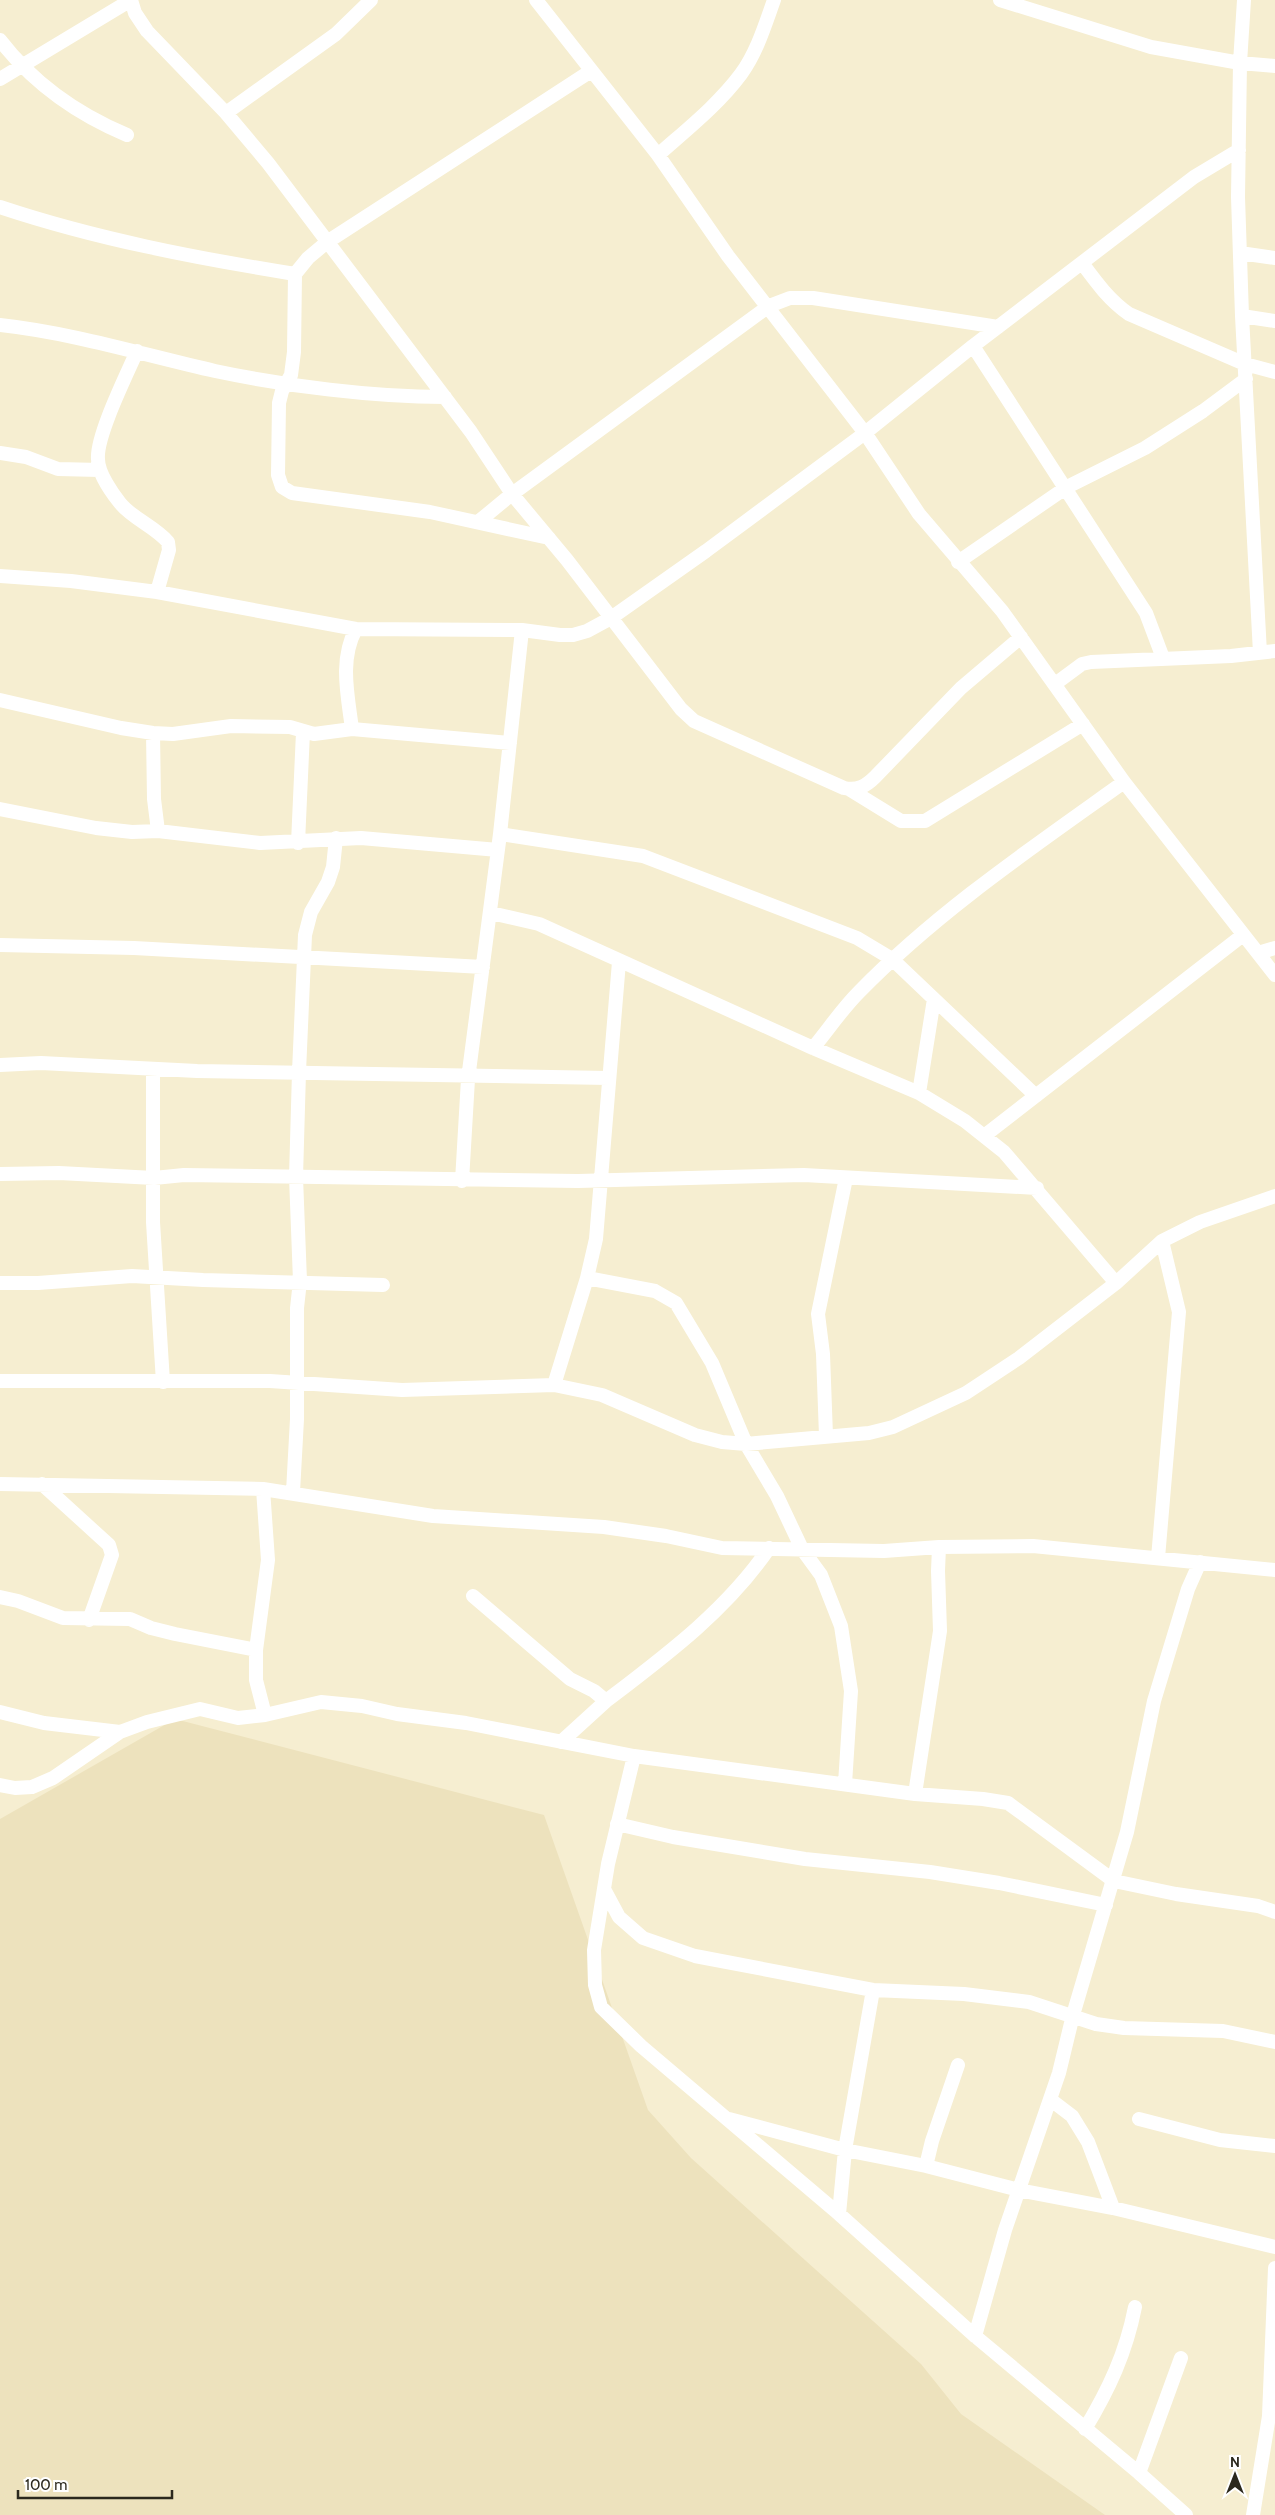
<svg xmlns="http://www.w3.org/2000/svg" width="1275" height="2515" font-family="Cabin,sans-serif">
<rect width="100%" height="100%" fill="#f6eed1"/>
<path fill="#ede2bd" d="M175,1719L544,1815L648,2110L691,2158L921,2364L961,2414L1105,2515H0V1819Z"/>
<g fill="none" stroke-linecap="round" stroke-linejoin="round">
<path stroke="#fff" stroke-width="14" d="M131,0L135,13L147,31L226,113L268,163L471,432L512,494L567,560L681,709L694,721L844,788C857,791 866,786 875,777L961,688L1021,637
M536,0L658,155L728,256L865,433L919,514L1002,611L1124,782L1275,975
M1000,0L1151,47L1240,63L1275,66
M1244,0L1240,63L1238,197L1242,316L1260,653
M0,40C33,83 77,114 127,135
M0,79L131,0
M226,113L336,34L371,0
M658,155C686,130 718,105 741,74C757,52 765,25 774,0
M0,207C96,239 196,258 295,274
M1240,253L1275,258
M1082,263C1096,282 1109,300 1129,314L1245,364L1275,372
M1242,316L1275,321
M0,325C73,333 144,355 215,371C286,386 373,397 445,397
M973,346L1146,613L1163,658
M137,351C127,374 96,436 98,459C98,473 112,493 120,503C133,519 154,526 168,542L169,550L157,592
M0,453L26,457L58,469L100,470
M478,522L512,494L769,306L790,298H813L998,327
M549,538L430,512L292,493L282,487L278,475L279,403L282,391L291,375L294,352L295,274L308,258L327,242L591,71
M958,562L1067,487L1145,448L1203,411L1246,379
M0,576L71,581L157,592L356,629L522,630L560,635H573L587,631L611,618L706,551L865,433L973,346L1194,177L1239,150
M1055,684L1082,664L1091,662L1231,656L1275,651
M0,700L121,728L153,733L173,734L231,726L290,727L314,734L352,729L510,743
M352,729C348,696 339,660 356,629
M153,733L154,799L158,831
M849,789L901,821H925L1083,724
M0,809L96,828L132,832L158,831L260,843L361,838L498,850
M500,834L643,856L857,938L892,959L1036,1096
M298,843L303,732
M491,913L539,924L813,1048L919,1093L965,1121L1004,1152L1116,1283
M0,945L134,948L483,967
M1258,953L1275,948
M813,1048C828,1030 842,1009 859,992C937,912 1033,847 1124,782
M0,1065L41,1063L197,1071L609,1078
M153,1069V1222L163,1382
M919,1093L934,999
M984,1136L1243,935
M0,1174L59,1173L154,1178L184,1175L578,1181L804,1175L1037,1188
M462,1181L468,1079L500,834L522,630
M587,1278L655,1291L676,1303L712,1363L746,1444L777,1496L802,1549L821,1575L841,1626L851,1691L845,1784
M0,1283H38L132,1276L203,1280L383,1285
M0,1381H270L402,1390L554,1385L602,1395L695,1435L722,1442L746,1444L869,1433L893,1427L966,1393L1019,1358L1116,1283L1162,1241L1200,1222L1275,1196
M554,1385L587,1278L596,1239L619,962
M826,1436L823,1354L818,1314L846,1178
M0,1484L263,1489L433,1516L604,1527L666,1536L722,1548L884,1551L939,1547L1033,1546L1275,1570
M42,1484L109,1545L112,1555L89,1620
M263,1489L268,1560L256,1650V1680L265,1715
M293,1492L297,1419V1308L300,1281L296,1177L299,1072L305,935L311,912L328,882L333,867L336,838
M1158,1558L1179,1312L1162,1241
M473,1596L570,1679L594,1691L606,1701L561,1742
M0,1597L18,1601L63,1618L130,1619L151,1628L175,1634L256,1650
M606,1701C665,1656 727,1610 769,1548
M0,1712L44,1723L120,1732
M634,1756L608,1864L594,1950L595,1985L601,2007L641,2046L839,2214L975,2336L1139,2473L1186,2515
M0,1785L15,1788L32,1787L53,1778L120,1732L147,1722L200,1709L238,1718L265,1715L321,1702L362,1706L397,1714L466,1723L634,1756L915,1794L983,1799L1008,1803L1114,1881L1176,1894L1258,1906L1275,1912
M915,1794L940,1631L938,1571L939,1547
M617,1824L673,1837L805,1859L930,1872L999,1883L1106,1905
M604,1889L619,1917L643,1938L695,1956L873,1990L964,1994L1029,2002L1096,2024L1124,2028L1223,2031L1275,2042
M1051,2100L1072,2116L1088,2142L1113,2208
M729,2119L845,2150L926,2166L1019,2190L1113,2208L1275,2247
M1139,2119L1220,2140L1275,2146
M926,2166L932,2141L958,2065
M839,2214L845,2150L873,1990
M975,2336L1005,2230L1059,2073L1073,2015L1127,1832L1154,1701L1188,1589L1200,1562
M1085,2429C1109,2389 1126,2353 1135,2307
M1139,2473L1181,2358
M1253,2515L1269,2416L1275,2268"/>
</g>
<g transform="translate(1235 2475)" stroke="#ffffff" stroke-width="4" paint-order="stroke">
<path d="M0-4L9 19L0 12L-9 19Z" fill="#2b281d"/>
<text y="-8" font-size="14" font-weight="bold" text-anchor="middle" fill="#2b281d">N</text>
</g>
<path d="M18 2490v8h154v-8" fill="none" stroke="#2b281d" stroke-width="2.5"/>
<text x="25" y="2490" font-size="15" fill="#2b281d" stroke="#ffffff" stroke-width="4" paint-order="stroke">100 m</text>
</svg>
